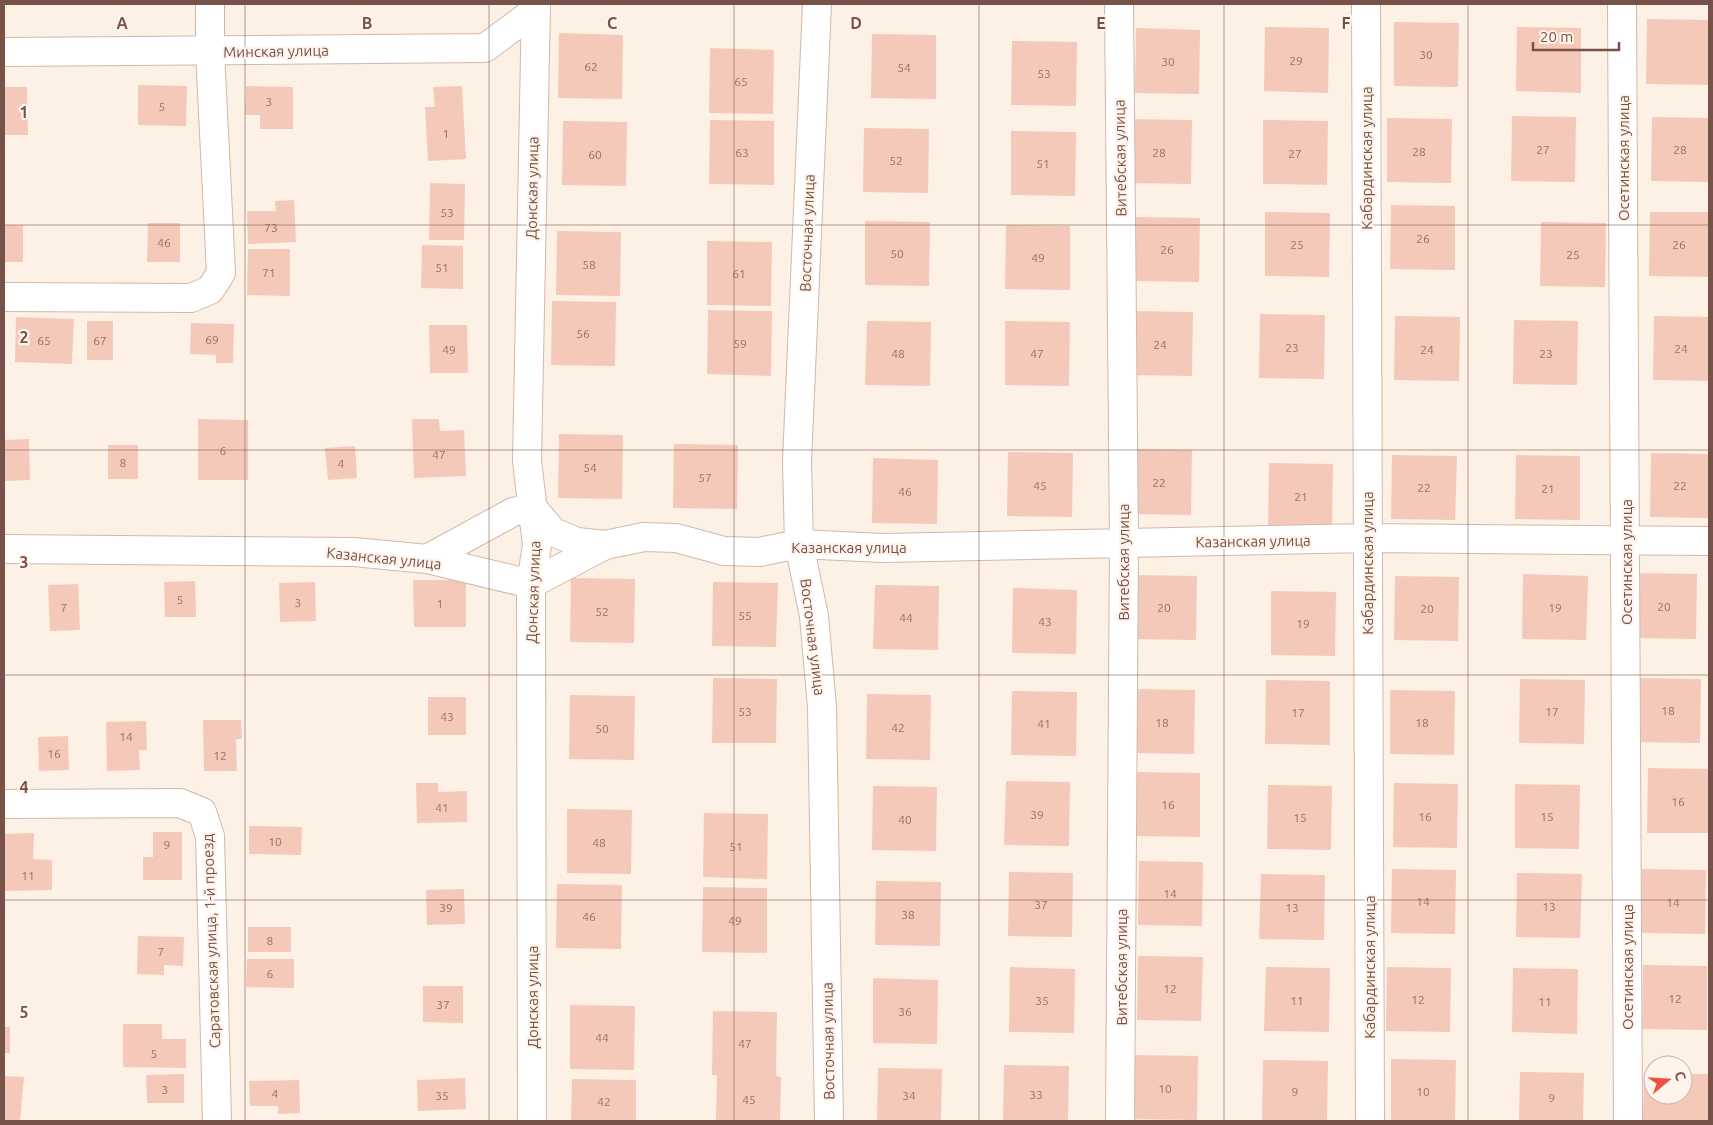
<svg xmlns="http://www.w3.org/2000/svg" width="1713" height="1125" font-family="Ubuntu,sans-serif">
<rect width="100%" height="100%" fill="#fdf0e4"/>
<path fill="#f4c9ba" d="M1647,19L1709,20V85L1646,84Z
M1394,22L1459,23L1458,87L1394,86Z
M1265,27L1329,28L1328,93L1264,91Z
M1517,27L1581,28V93L1516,91Z
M1136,28L1200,30L1199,94L1135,93Z
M559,33L623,35L622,99L558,98Z
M872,34L936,35V99L871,98Z
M1012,41L1077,42L1076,106L1011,105Z
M710,48L774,50L773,114L709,113Z
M138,85L187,86L186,126L138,125Z
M246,86L293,87V129H260V115H245Z
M462,86L466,159L428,161L425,107H435L433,87Z
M4,87H27L28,135H4Z
M1512,116L1576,117L1575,182L1511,181Z
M1652,117L1709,118V182L1651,181Z
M1387,118L1452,119L1451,183L1387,182Z
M1127,119L1192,120L1191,184L1126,183Z
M710,120L774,121V185L709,184Z
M1263,120L1328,121L1327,185L1263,184Z
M563,121L627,122L626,186L562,185Z
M864,128L929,129L928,193L863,192Z
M1011,131L1076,132L1075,196L1011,195Z
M430,183L465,184L464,240H429Z
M294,200L296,242L248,244L247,211H276L275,201Z
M1391,205L1455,206V270L1390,269Z
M1265,212L1330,213L1329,277L1265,276Z
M1650,212H1709V277L1649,276Z
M1135,217L1200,218L1199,282L1134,281Z
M865,221L930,222L929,286L865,285Z
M1541,222L1606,223L1605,287L1540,286Z
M148,223H180V262H147Z
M4,225H23V262H4Z
M1006,225L1070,226V290L1005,289Z
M557,231L621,232L620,296L556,295Z
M707,241L772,242L771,306L707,305Z
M422,245L463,246V289L421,288Z
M248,249H290V296L247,295Z
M552,301L616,302L615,366L551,365Z
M708,310L772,311L771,376L707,374Z
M1128,311L1193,312L1192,376L1127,375Z
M1260,314L1325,315L1324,379L1259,378Z
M1395,316L1460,317L1459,381L1394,380Z
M1654,316L1709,317V381L1653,380Z
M16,317L74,319L72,364L15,362Z
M1514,320L1578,321L1577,385L1513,384Z
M87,321H113V360H87Z
M867,321L931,322L930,386L865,385Z
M1005,321L1070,322L1069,386L1005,385Z
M191,323L234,324L233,363H216V355L190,354Z
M429,325H467L468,373H430Z
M198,419L248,420V480H198Z
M412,419H439L440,431L464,430L466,476L414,478Z
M559,434L623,435L622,499L558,498Z
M29,439L30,480L4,481V440Z
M674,444L738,445L737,509L673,508Z
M108,445H138V479H108Z
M355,446L357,478L328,480L325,448Z
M1127,449L1192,450L1191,515L1126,514Z
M1008,452L1073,453L1072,517L1007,516Z
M1651,453L1709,454V518L1650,517Z
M1392,455L1457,456L1455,520L1391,519Z
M1516,455L1580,456V520L1515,519Z
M873,458L938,460L937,524L872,523Z
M1269,463L1333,464L1332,528L1268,527Z
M1633,573L1697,574L1696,639L1631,638Z
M1523,574L1588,576L1586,640L1522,639Z
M1132,575L1197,576L1196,640L1132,639Z
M1395,576L1459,577L1458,641L1394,640Z
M571,578L635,579L634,643L570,642Z
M413,580H466V627H414Z
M195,581L196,617H165L164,582Z
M315,582L316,621L280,622L279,583Z
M713,582L778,583L776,647L712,646Z
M78,584L80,630L50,631L48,585Z
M875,585L939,586L938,650L873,649Z
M1013,588L1077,590L1076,654L1012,653Z
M1271,591L1336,592L1335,656L1271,655Z
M713,678L777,679L776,743H712Z
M1637,678L1701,679L1700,743L1636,742Z
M1520,679L1585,680L1584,744L1519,743Z
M1266,680L1330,681V745L1265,744Z
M1130,689L1195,690L1194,754L1129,753Z
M1390,690L1455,691L1454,755L1390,754Z
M1012,691L1077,692L1076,756L1011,755Z
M867,694L931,695L930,760L866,759Z
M570,695L635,696L634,760L569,759Z
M428,697H466V735H428Z
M203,720H241L242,739H236L237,771H204Z
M146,721L147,750H139L140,770L107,771L106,722Z
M68,736L69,770L39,771L38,737Z
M1648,768L1709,769V833H1647Z
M1136,772L1200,773V837L1135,836Z
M1006,781L1070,782L1069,846L1004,845Z
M416,783H438V792L467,791V822L417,823Z
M1394,783L1458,784L1457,848L1393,847Z
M1515,784L1580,785L1579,849L1515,848Z
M1268,785L1332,786L1331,850L1267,849Z
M873,786L937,787L936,851L872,850Z
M567,809L632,810L631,874L567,873Z
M704,813L768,814L767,879L703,877Z
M249,826L302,827L301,855L249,854Z
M153,832H182V880H143V857H153Z
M34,833L33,859L52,860V890L4,891V834Z
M1139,861L1203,862L1202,926L1138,925Z
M1392,869L1456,870L1455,934L1391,933Z
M1642,869L1706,870L1705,934L1641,933Z
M1009,872L1073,873L1072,937L1008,936Z
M1517,873L1582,874L1580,938L1516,937Z
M1261,874L1325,875L1324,940L1259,939Z
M876,881L941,882L940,946L875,945Z
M557,884L622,885L621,949L556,948Z
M703,887L767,888V953L702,952Z
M464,889L465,924L427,925L426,890Z
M248,927H291V952H248Z
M138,936L184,937L183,966L164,965V975L137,974Z
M1138,956L1203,957L1201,1021L1137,1020Z
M247,959H294V988L246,987Z
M1643,965L1707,966V1030L1642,1029Z
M1010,967L1075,969L1074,1033L1009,1032Z
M1266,967L1330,968L1329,1032L1264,1031Z
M1387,967L1451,968L1450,1032L1386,1031Z
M1513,968L1578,969L1577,1034L1512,1032Z
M873,978L938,980L937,1044L873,1043Z
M423,986H463V1023L423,1022Z
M570,1005L635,1006L634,1070L570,1069Z
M713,1011L777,1012L776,1076L781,1077L780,1121H716L717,1075H712Z
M123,1024H162V1039H186V1068L123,1067Z
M4,1027H10V1053H4Z
M1133,1055L1198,1056L1197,1120L1132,1119Z
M1391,1059L1456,1060L1455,1121H1391Z
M1263,1060L1328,1061L1327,1121H1262Z
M1004,1065L1069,1066L1068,1121H1003Z
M878,1068L942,1069L941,1121H877Z
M1520,1072L1584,1073L1583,1121H1519Z
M1644,1073H1653V1095H1683V1074H1708V1121H1643Z
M184,1074V1103H147L146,1075Z
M4,1076L24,1077L20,1121L4,1120Z
M465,1078L466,1109L418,1111L417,1080Z
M572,1079L636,1080V1121H571Z
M299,1080L300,1113L278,1114V1106H250L249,1081Z"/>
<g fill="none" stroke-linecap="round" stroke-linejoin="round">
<defs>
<path id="minor" d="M817,4L797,461L799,544L814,616L822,707L829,1121
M1119,4L1124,544L1120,1121
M1366,4L1370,1121
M1622,4L1628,1121
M4,52L485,48L536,10
M4,297L191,298L210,290L221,273L210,52V4
M4,549L354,552L427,559L531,584L605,545L644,537L676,538L724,551L759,552L799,544L883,548L1367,538L1709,541
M427,559L513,512L532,507L553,532L577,542L605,545
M4,804L180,803L202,812L210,836L217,1121
M532,1121L531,584L537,545L527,461L536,4"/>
</defs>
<use href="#minor" stroke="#d1b8ac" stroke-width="30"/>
<use href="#minor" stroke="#fff" stroke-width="28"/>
</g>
<path fill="none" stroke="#775248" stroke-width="1" stroke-opacity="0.55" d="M245,4V1121M489,4V1121M734,4V1121M979,4V1121M1224,4V1121M1468,4V1121M4,225H1709M4,450H1709M4,675H1709M4,900H1709"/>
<g text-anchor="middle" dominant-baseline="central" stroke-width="4.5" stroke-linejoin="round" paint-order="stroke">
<g font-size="12" fill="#967064">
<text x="1426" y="54">30</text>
<text x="1296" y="60">29</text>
<text x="1168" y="61">30</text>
<text x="591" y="66">62</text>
<text x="904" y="67">54</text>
<text x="1044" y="73">53</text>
<text x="741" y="81">65</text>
<text x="269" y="101">3</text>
<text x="162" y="106">5</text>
<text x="446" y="133">1</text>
<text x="1543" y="149">27</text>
<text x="1680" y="149">28</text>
<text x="1419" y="151">28</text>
<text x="742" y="152">63</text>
<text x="1159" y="152">28</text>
<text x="1295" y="153">27</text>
<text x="595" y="154">60</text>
<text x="896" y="160">52</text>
<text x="1043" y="163">51</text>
<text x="447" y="212">53</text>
<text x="271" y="227">73</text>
<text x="1423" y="238">26</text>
<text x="164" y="242">46</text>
<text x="1297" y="244">25</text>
<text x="1679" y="244">26</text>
<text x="1167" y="249">26</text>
<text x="897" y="253">50</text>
<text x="1573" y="254">25</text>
<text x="1038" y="257">49</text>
<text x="589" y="264">58</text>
<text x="442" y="267">51</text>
<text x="269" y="272">71</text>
<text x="739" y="273">61</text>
<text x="583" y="333">56</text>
<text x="212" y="339">69</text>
<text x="44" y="340">65</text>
<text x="100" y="340">67</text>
<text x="740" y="343">59</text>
<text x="1160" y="344">24</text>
<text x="1292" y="347">23</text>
<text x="1681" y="348">24</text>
<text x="449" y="349">49</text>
<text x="1427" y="349">24</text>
<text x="898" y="353">48</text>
<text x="1037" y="353">47</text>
<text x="1546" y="353">23</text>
<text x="223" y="450">6</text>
<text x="439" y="454">47</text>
<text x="123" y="462">8</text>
<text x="341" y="463">4</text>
<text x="590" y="467">54</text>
<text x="705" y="477">57</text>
<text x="1159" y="482">22</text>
<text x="1040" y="485">45</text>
<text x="1680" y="485">22</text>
<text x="1424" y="487">22</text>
<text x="1548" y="488">21</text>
<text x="905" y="491">46</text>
<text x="1301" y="496">21</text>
<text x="180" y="599">5</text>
<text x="298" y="602">3</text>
<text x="440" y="603">1</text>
<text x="1664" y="606">20</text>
<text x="64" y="607">7</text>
<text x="1164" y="607">20</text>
<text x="1555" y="607">19</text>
<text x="1427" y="608">20</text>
<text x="602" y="611">52</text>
<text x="745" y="615">55</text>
<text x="906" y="617">44</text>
<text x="1045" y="621">43</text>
<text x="1303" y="623">19</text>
<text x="1668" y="710">18</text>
<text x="745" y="711">53</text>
<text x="1552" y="711">17</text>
<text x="1298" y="712">17</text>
<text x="447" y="716">43</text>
<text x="1162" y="722">18</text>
<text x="1422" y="722">18</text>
<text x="1044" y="723">41</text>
<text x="898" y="727">42</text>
<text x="602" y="728">50</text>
<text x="126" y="736">14</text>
<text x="54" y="753">16</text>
<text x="220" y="755">12</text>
<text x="1678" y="801">16</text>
<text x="1168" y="804">16</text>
<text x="442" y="807">41</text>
<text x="1037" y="814">39</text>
<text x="1425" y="816">16</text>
<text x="1547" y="816">15</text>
<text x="1300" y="817">15</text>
<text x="905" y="819">40</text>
<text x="275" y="841">10</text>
<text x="599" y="842">48</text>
<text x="167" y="844">9</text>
<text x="736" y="846">51</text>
<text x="28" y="875">11</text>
<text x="1170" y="893">14</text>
<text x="1423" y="901">14</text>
<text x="1673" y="902">14</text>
<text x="1041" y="904">37</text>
<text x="1549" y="906">13</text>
<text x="446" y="907">39</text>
<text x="1292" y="907">13</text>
<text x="908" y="914">38</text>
<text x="589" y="916">46</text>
<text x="735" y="920">49</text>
<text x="270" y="940">8</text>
<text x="161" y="951">7</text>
<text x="270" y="973">6</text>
<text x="1170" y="988">12</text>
<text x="1675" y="998">12</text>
<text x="1418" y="999">12</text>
<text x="1042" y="1000">35</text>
<text x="1297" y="1000">11</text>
<text x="1545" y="1001">11</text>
<text x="443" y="1004">37</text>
<text x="905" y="1011">36</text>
<text x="602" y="1037">44</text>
<text x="745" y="1043">47</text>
<text x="154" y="1053">5</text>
<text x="1165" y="1088">10</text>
<text x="165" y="1089">3</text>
<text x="1295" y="1091">9</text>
<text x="1423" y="1091">10</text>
<text x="275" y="1093">4</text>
<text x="1036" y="1094">33</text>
<text x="442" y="1095">35</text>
<text x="909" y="1095">34</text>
<text x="1552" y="1097">9</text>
<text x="749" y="1099">45</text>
<text x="604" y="1101">42</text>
</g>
<g font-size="15" fill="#775248" stroke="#fff4eb">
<text transform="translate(276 51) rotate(-1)">Минская улица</text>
<text transform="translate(1120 158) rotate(-91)">Витебская улица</text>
<text transform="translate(1366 158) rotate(-90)">Кабардинская улица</text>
<text transform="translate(1623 158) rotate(-90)">Осетинская улица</text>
<text transform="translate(532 188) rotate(-89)">Донская улица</text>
<text transform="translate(807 233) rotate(-88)">Восточная улица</text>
<text transform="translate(1253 541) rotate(-1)">Казанская улица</text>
<text x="849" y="547">Казанская улица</text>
<text transform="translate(384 558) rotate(6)">Казанская улица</text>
<text transform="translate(1123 562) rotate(-90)">Витебская улица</text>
<text transform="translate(1626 562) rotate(-90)">Осетинская улица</text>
<text transform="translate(1367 563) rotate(-90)">Кабардинская улица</text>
<text transform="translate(533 592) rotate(-88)">Донская улица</text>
<text transform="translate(813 637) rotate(83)">Восточная улица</text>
<text transform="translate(211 941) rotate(-92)">Саратовская улица, 1-й проезд</text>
<text transform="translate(1121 967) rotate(-90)">Витебская улица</text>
<text transform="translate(1369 967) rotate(-90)">Кабардинская улица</text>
<text transform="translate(1627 967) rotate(-90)">Осетинская улица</text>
<text transform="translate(532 997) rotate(-90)">Донская улица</text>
<text transform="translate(828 1041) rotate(-91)">Восточная улица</text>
</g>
</g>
<g font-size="16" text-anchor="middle" font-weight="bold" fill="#775248" stroke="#fff4eb" stroke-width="4.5" stroke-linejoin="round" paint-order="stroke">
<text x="122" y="29">A</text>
<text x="367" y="29">B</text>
<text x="612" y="29">C</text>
<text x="856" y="29">D</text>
<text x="1101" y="29">E</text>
<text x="1346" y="29">F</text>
<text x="24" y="118">1</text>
<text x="24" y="343">2</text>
<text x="24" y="568">3</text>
<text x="24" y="793">4</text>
<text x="24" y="1018">5</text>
</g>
<rect width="1713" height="1125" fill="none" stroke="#775248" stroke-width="10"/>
<g transform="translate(1668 1080) rotate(72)"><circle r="24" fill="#fff4eb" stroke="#c9b3aa"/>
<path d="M0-4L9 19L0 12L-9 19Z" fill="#ec5144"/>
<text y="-8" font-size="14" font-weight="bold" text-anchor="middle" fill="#775248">С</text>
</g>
<path d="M1533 42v8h86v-8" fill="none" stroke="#775248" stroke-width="2.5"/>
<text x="1540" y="42" font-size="15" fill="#775248" stroke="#fff4eb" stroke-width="4" paint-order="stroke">20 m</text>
</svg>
